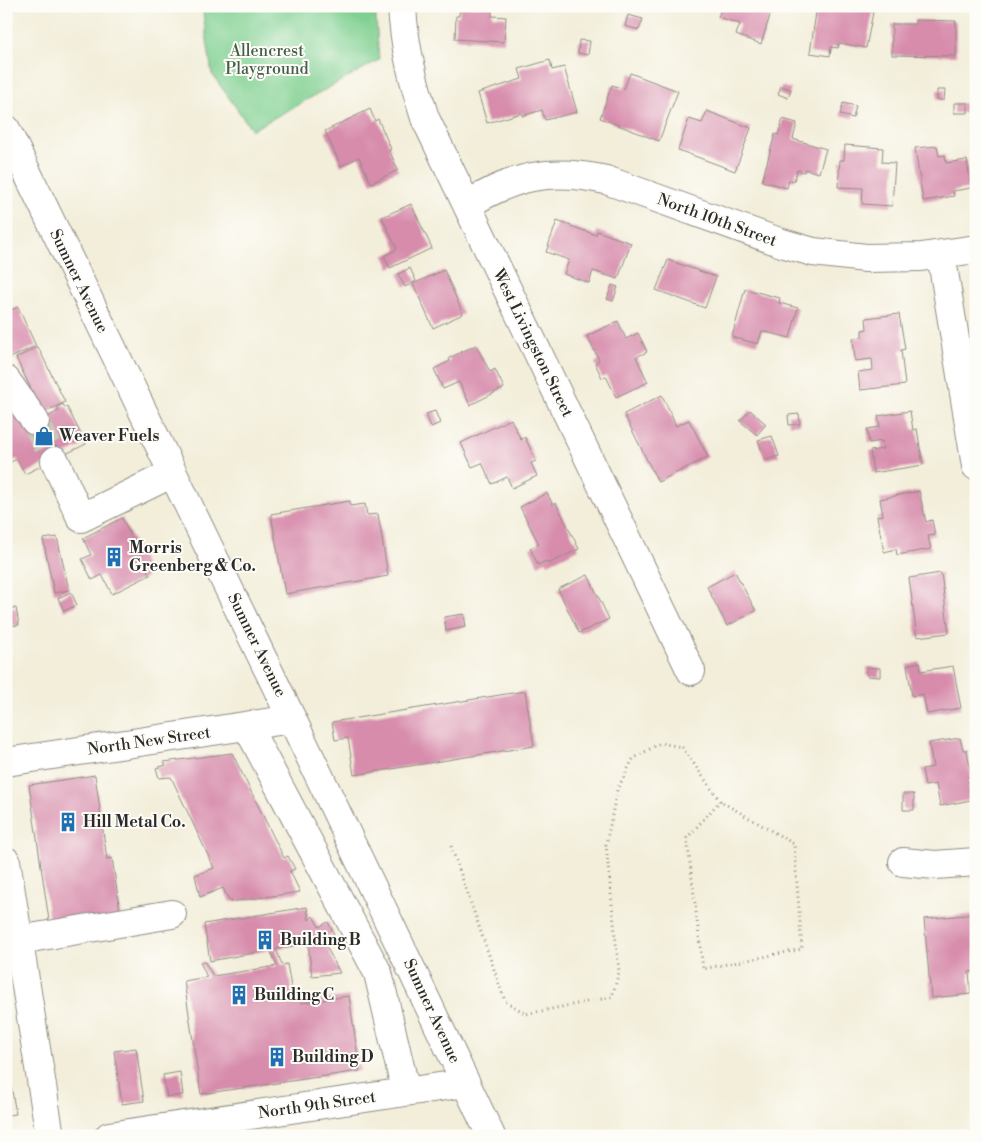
<svg xmlns="http://www.w3.org/2000/svg" width="982" height="1142" font-family="'Libre Bodoni',serif">
<rect width="100%" height="100%" fill="#fdfcf7"/>
<filter id="ink" filterUnits="userSpaceOnUse"><feTurbulence type="fractalNoise" baseFrequency=".02" numOctaves="2"/><feDisplacementMap in="SourceGraphic" scale="10" xChannelSelector="R" yChannelSelector="G"/><feConvolveMatrix kernelMatrix="1 2 1 2 8 2 1 2 1" color-interpolation-filters="sRGB"/></filter>
<filter id="wash" filterUnits="userSpaceOnUse"><feTurbulence type="fractalNoise" baseFrequency=".0096" numOctaves="4" result="noise"/><feDisplacementMap in="SourceGraphic" scale="20" xChannelSelector="R" yChannelSelector="G"/><feGaussianBlur stdDeviation="1.12" result="paint"/><feColorMatrix in="noise" values="0 0 0 0 0 0 0 0 0 0 0 0 0 0 0 0 0 1.4 0 .05"/><feComposite in="paint" operator="in"/></filter>
<g filter="url(#wash)">
<rect width="100%" height="100%" fill="#f3eeda"/>
<path fill="#7fd091" stroke="#557e5e" d="M202,6H375L379,60L252,130L212,74Z"/>
<g id="blocks">
<path fill="#d78cac" d="M460,6H492V16L506,17L504,42L455,39L456,16H459Z
M722,6H773L761,44L736,35L740,24L718,17Z
M817,6H845L873,12L866,48L839,43L838,48L831,47L830,56L810,53Z
M628,15L643,19L639,30L625,26Z
M915,20L956,21V56L892,55V24H915Z
M579,40L590,41L588,55L578,53Z
M550,60L552,70L564,67L577,112L545,120L542,110L522,116V113L487,123L478,93L522,79L519,69Z
M630,73L678,91L659,141L600,118L612,85L624,89Z
M781,86L791,89L788,98L778,94Z
M937,90H945L944,100H937Z
M843,103L856,106L853,118L840,115Z
M954,103H968V113H954Z
M370,109L375,121L378,119L391,149L389,150L398,170L371,183L359,157L341,166L325,131Z
M707,111L751,128L735,171L678,150L689,119L702,123Z
M783,119L797,123L793,139L826,149L819,173L805,169L804,172L797,170L794,181L789,180L787,188L762,181L775,134L778,135Z
M845,145L883,148L882,162L895,163L892,206L862,204L863,188L838,187L840,160H844Z
M937,146L939,156L945,155L946,163L967,160L971,188L953,191L954,196L923,201L915,148Z
M411,204L432,248L390,268L384,256L397,249L382,217Z
M557,221L596,235L597,231L631,243L618,279L593,271L589,283L564,274L569,260L546,252Z
M668,260L716,277L705,308L656,290Z
M410,268L416,281L405,287L398,274Z
M444,270L463,314L433,328L413,284Z
M612,285L618,287L613,301L607,299Z
M745,289L780,298L779,303L798,308L790,338L762,331L758,344L732,337Z
M18,307L36,346L8,359L6,355V312Z
M899,314L905,349L901,350L905,385L860,390L858,372L873,370L872,359L855,361L853,338L862,337V330L867,329L866,318Z
M618,321L626,339L638,333L647,352L636,357L648,382L616,397L606,376L602,378L595,363L599,360L587,336Z
M476,345L490,372L495,369L504,388L470,405L459,382L443,389L434,369L450,361L449,358Z
M38,347L65,402L43,413L16,358Z
M662,395L676,426L689,420L708,457L658,482L624,414Z
M63,404L65,408L67,407L86,444L25,474L17,459L11,462L6,452V417L19,411L27,427L59,411L57,407Z
M750,410L766,424L757,435L740,421Z
M435,411L440,423L431,427L426,414Z
M910,411L913,430L917,429L923,465L873,473L870,451L883,449L882,441L869,443L867,429L880,427L878,416Z
M799,414L800,424L789,425L788,415Z
M511,419L521,440L525,437L536,461L531,463L537,476L512,488L507,477L492,484L482,463L472,467L461,443Z
M772,436L779,456L765,460L758,440Z
M919,491L926,522L932,520L935,535L928,536L931,549L897,555L896,549L884,552L877,516L883,515L880,499Z
M547,493L553,505L556,503L579,549L548,564L546,561L538,565L530,548L539,544L520,507Z
M350,501V506L365,504L367,515L378,514L388,576L285,594L271,514Z
M122,518L150,575L112,594L102,575L92,580L82,559L91,555L83,538Z
M57,537L69,590L54,593L43,539Z
M735,572L756,611L727,626L707,587Z
M941,573L949,633L917,637L909,578Z
M588,575L609,619L579,633L558,589Z
M71,592L77,605L64,611L58,598Z
M16,608L19,625L6,626V609Z
M464,614L466,627L446,631L444,617Z
M920,662L921,671L953,666L961,708L927,714L923,694L912,696L907,665Z
M867,667L880,668V677L867,676Z
M525,691L534,746L354,775L348,738L335,740L332,722Z
M960,738L963,750H967L972,781H968L971,800L940,806L936,784L925,786L922,769L933,767L929,743Z
M232,753L284,858L288,856L295,869L290,871L300,892L230,902L223,888L200,897L195,875L214,868L171,777L159,778L156,768L166,765L164,762Z
M95,775L107,859L112,858L121,917L50,927L29,785Z
M903,794H914V810H903Z
M307,907L309,920L313,916L319,927L328,922L334,934L322,938L340,973L312,976L308,943L276,949L282,965L287,964L293,998L302,1003L349,996L360,1071L201,1094L184,981L207,977L200,962H205L213,976L277,966L270,950L210,961L204,924Z
M976,914V971L969,972L971,994L931,998L924,919Z
M136,1048L144,1101L122,1104L114,1051Z
M6,1057L16,1114L6,1115Z
M180,1072L183,1095L167,1097L163,1075Z"/>
</g>
</g>
<g filter="url(#ink)">
<use href="#blocks" fill-opacity="0" stroke="#8f8c82" stroke-width="1"/>
<g fill="none" stroke-linecap="round" stroke-linejoin="round">
<path stroke="#cbc7b7" stroke-width="28" stroke-dasharray="28 14" stroke-linecap="butt" d="M35,421L55,461"/>
<defs>
<path id="minor" d="M402,6C404,46 413,80 425,118L691,671
M6,129L292,719L491,1136
M467,205C515,175 551,168 606,180L782,243L813,252L866,258L921,257L976,249
M941,254L976,466
M6,380L35,421
M55,461L81,518L173,473
M247,726L378,973L406,1092
M6,762L292,719
M6,861L50,1136
M903,862L935,865L976,862
M19,940L172,914
M109,1136L466,1083"/>
</defs>
<use href="#minor" stroke="#8f8c82" stroke-width="30"/>
<path stroke="#8f8c82" stroke-width="3" stroke-dasharray="1 4" stroke-linecap="butt" d="M451,846L505,1001L526,1014L612,997L619,972L606,845L617,790L633,759L660,743L682,747L720,801L687,838L703,969L802,949L794,844L720,801"/>
<use href="#minor" stroke="#fff" stroke-width="28"/>
</g>
</g>
<defs>
<symbol id="shop-bare" viewBox="-9 -9 18 18"><path d="M-5-2.5h2.3a2.7 3.5 0 0 1 5.4 0H5L5.5 6h-11ZM-1.5-2.5h3a1.5 2.3 0 0 0-3 0Z" fill="#1f6fb2" stroke="#fdfcf7" stroke-width="2.5" paint-order="stroke"/></symbol>
<symbol id="building-bare" viewBox="-9 -9 18 18"><path d="M-4-6H4V6H1V3H-1V6H-4ZM-2.5-4.3h1.7v1.8h-1.7ZM.8-4.3h1.7v1.8H.8ZM-2.5-1h1.7V.8h-1.7ZM.8-1h1.7V.8H.8Z" fill="#1f6fb2" stroke="#fdfcf7" stroke-width="2.5" paint-order="stroke"/></symbol>
</defs>
<g fill-rule="evenodd">
<use href="#shop-bare" x="30" y="422" width="28" height="28"/>
<use href="#building-bare" x="100" y="543" width="28" height="28"/>
<use href="#building-bare" x="54" y="808" width="28" height="28"/>
<use href="#building-bare" x="251" y="926" width="28" height="28"/>
<use href="#building-bare" x="225" y="981" width="28" height="28"/>
<use href="#building-bare" x="263" y="1043" width="28" height="28"/>
</g>
<g text-anchor="middle" dominant-baseline="central" stroke-width="4" stroke-linejoin="round" paint-order="stroke">
<g font-size="16" fill="#445d4a" stroke="#fdfcf7">
<text x="267" y="51">Allencrest<tspan x="267" dy="18">Playground</tspan></text>
</g>
<g font-size="16" fill="#2b2b2b" stroke="#fdfcf7">
<text transform="translate(717 220) rotate(20)">North 10th Street</text>
<text transform="translate(79 281) rotate(64)">Sumner Avenue</text>
<text transform="translate(533 343) rotate(64)">West Livingston Street</text>
<text transform="translate(257 645) rotate(64)">Sumner Avenue</text>
<text transform="translate(149 741) rotate(-8)">North New Street</text>
<text transform="translate(432 1011) rotate(65)">Sumner Avenue</text>
<text transform="translate(317 1105) rotate(-8)">North 9th Street</text>
</g>
<g font-size="16" font-weight="bold" fill="#2b2b2b" stroke="#fdfcf7" text-anchor="start">
<text x="59" y="436">Weaver Fuels</text>
<text x="129" y="548">Morris<tspan x="129" dy="18">Greenberg &amp; Co.</tspan></text>
<text x="83" y="822">Hill Metal Co.</text>
<text x="280" y="940">Building B</text>
<text x="254" y="995">Building C</text>
<text x="292" y="1057">Building D</text>
</g>
</g>
<rect width="982" height="1142" fill="none" stroke="#fdfcf7" stroke-width="25"/>
</svg>
